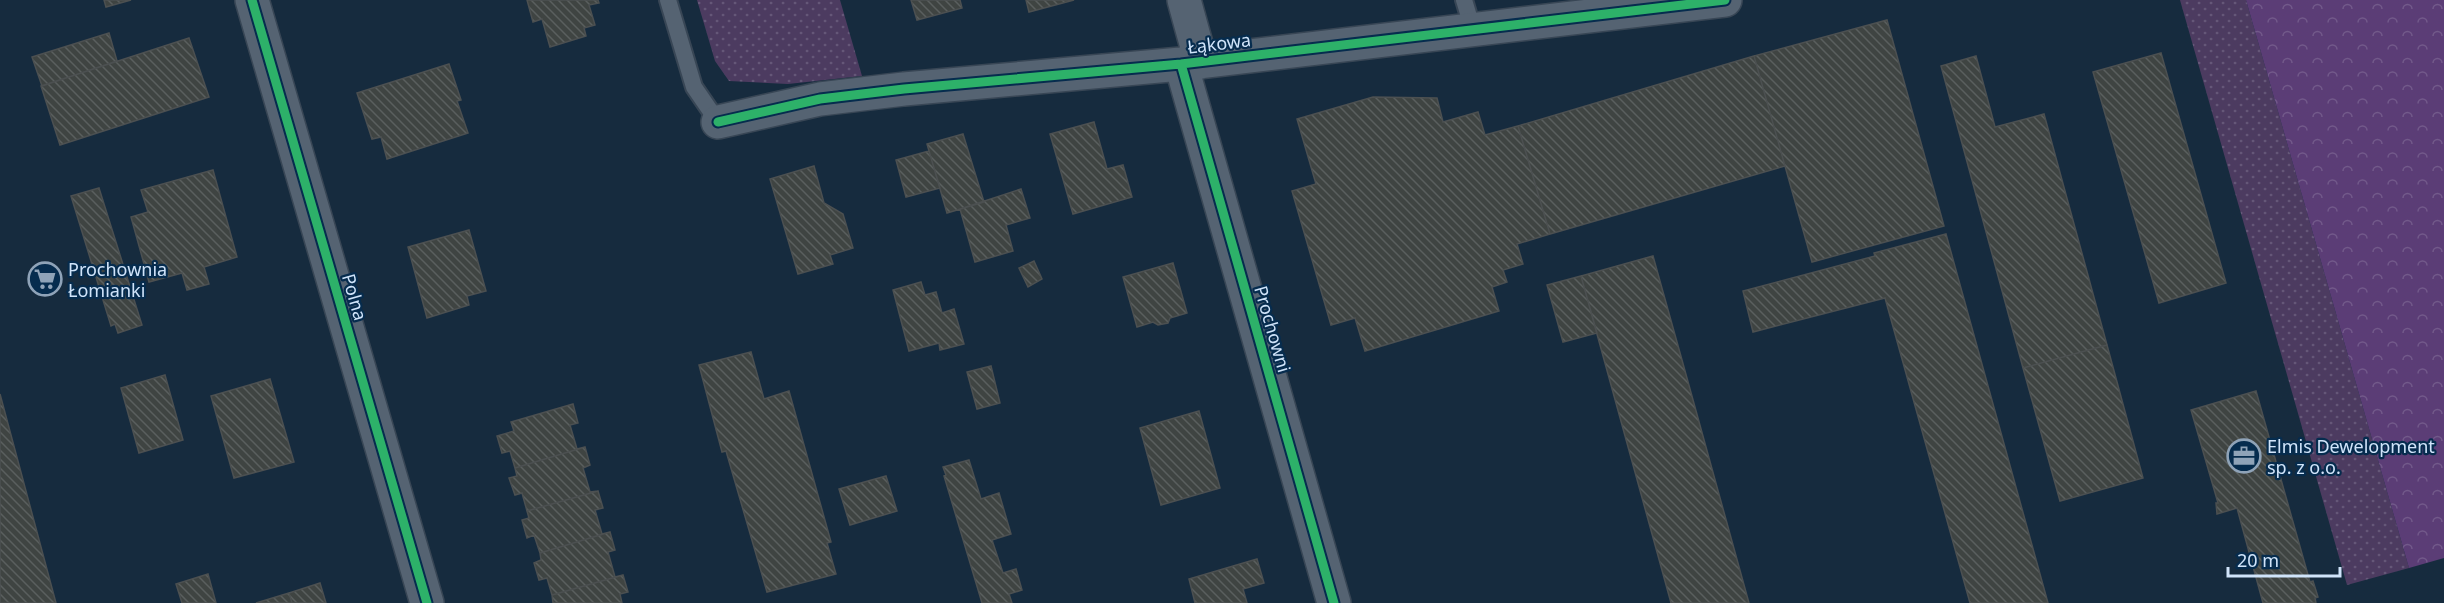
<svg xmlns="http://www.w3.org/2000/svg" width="2444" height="603" font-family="'Noto Sans',sans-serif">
<defs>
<pattern id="grass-dots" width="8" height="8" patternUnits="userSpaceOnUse" patternTransform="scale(1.5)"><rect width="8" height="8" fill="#4c3b60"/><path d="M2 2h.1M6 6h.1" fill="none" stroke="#655778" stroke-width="1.8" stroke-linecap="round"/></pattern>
<pattern id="forest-crowns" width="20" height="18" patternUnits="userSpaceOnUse" patternTransform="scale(1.5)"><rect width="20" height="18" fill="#5b3d76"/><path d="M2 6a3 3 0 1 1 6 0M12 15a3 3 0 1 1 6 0" fill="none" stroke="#72598a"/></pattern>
<pattern id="building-back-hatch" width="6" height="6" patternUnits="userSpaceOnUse" patternTransform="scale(1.5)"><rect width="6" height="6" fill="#3f4442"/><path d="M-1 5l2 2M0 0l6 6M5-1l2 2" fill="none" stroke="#5a5f5e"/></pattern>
</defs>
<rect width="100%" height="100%" fill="#162b3e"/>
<path fill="url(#grass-dots)" d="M697,0H840L862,76L788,84L729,81L715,61Z
M2180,0H2246L2409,568L2347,585Z"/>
<path fill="url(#forest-crowns)" d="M2246,0H2444V558L2409,568Z"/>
<path fill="url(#building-back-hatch)" stroke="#4c5051" stroke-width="1.5" d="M104,0H131L106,7Z
M527,0H598L599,3L589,5L595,25L584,28L586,36L550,47L542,19L533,22Z
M911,0H960L962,8L917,20Z
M1026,0H1074L1029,12Z
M1887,20L1944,226L1812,262L1754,56Z
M109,33L117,61L42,86L32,57Z
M189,38L209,97L60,145L41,86Z
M2161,53L2226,283L2159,303L2093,72Z
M1754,56L1785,166L1550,234L1518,126Z
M1976,56L1995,127L2044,114L2107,345L2023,368L1941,66Z
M449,64L461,100L457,101L468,133L387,159L381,137L372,139L357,93Z
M1373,97L1437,98L1443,122L1478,112L1485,135L1518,126L1550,234L1517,244L1523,264L1503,270L1507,282L1492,287L1499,311L1365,351L1355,318L1331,325L1292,191L1316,184L1297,119Z
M1094,122L1107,169L1123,165L1132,197L1073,214L1050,134Z
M963,134L984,202L947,213L927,144Z
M929,151L940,188L906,197L896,160Z
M814,166L824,203L843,214L853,248L830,255L833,264L798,274L770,179Z
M213,170L237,257L204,267L209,284L187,290L182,273L149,282L131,217L148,212L141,190Z
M99,188L142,325L118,333L115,324L111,326L71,196Z
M1021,189L1030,218L1006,225L1013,251L975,262L960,209Z
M469,230L486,291L467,296L469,305L427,318L408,247Z
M1946,234L2048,603H1970L1885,298L1753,332L1743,291L1875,256L1874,253Z
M1653,256L1682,360L1749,603H1671L1581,276Z
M1034,261L1042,279L1028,287L1019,268Z
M1173,263L1187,313L1170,318L1168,323L1158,325L1153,322L1137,327L1123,277Z
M1581,276L1597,333L1563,342L1547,285Z
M921,282L925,295L936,292L942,313L954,309L964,344L940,350L939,343L909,351L893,290Z
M2107,345L2143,478L2060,501L2023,368Z
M751,352L764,399L789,391L831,542L827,543L836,574L767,592L726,451L722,452L699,365Z
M991,366L1000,403L977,409L967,372Z
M165,375L183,440L139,453L121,388Z
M270,379L294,462L234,478L211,396Z
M2256,391L2310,582L2313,581L2318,597L2315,598L2316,603H2263L2237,508L2217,514L2216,503H2218L2191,410Z
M0,394L56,603H0Z
M573,404L578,423L570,425L577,449L585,447L515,468L510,451L502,453L497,436L514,431L511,422Z
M1199,411L1220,488L1161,505L1140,428Z
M585,447L590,465L583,468L590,492L598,491L527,511L522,493L515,495L509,478L517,476L515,468Z
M969,460L981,499L999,493L1011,534L992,540L1003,573L1016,569L1022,590L1009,594L1012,603H982L944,476L946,475L943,467Z
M886,476L897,511L850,525L839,489Z
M598,491L603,508L595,510L602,534L610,532L540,553L534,535L527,538L522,520L529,518L527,511Z
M610,532L615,550L608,552L615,577L623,575L552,595L547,578L539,580L534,563L541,560L540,553Z
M1257,559L1264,583L1243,589L1247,603H1195L1189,579Z
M208,574L216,603H182L176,584Z
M623,575L628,592L620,594L622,603H553L552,595Z
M320,583L326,603H292L289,593Z
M289,593L292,603H256Z"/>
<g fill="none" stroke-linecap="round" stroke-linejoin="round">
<defs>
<path id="service" d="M668,0L694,87L718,122
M1464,0L1473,30"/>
<path id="minor" d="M252,0L427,603
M1184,0L1201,62
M1181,64L1334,603
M718,122L820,99L904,89L1181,64L1725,0"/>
</defs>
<use href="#service" stroke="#384655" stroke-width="20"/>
<use href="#minor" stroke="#384655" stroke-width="36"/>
<use href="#service" stroke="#556372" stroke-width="16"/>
<use href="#minor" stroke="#556372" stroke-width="33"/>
<defs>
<path id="cycleway" d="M252,0L427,603
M1181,64L1334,603
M718,122L820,99L904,89L1181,64L1725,0"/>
</defs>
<use href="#cycleway" stroke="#062c4e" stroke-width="13"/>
<use href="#cycleway" stroke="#2db169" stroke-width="9"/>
</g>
<defs>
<symbol id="supermarket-ring" viewBox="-11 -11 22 22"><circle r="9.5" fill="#062c4e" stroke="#8fa3b8" stroke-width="1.5"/><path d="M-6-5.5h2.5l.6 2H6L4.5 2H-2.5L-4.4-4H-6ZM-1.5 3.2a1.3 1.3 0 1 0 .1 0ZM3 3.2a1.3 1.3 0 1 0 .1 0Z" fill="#8fa3b8"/></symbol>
<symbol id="office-ring" viewBox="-11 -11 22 22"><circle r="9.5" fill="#062c4e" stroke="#8fa3b8" stroke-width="1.5"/><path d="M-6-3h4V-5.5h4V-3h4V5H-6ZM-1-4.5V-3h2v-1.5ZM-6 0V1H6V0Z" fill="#8fa3b8"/></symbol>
</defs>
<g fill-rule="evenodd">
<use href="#supermarket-ring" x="26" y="260" width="38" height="38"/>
<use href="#office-ring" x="2225" y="437" width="38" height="38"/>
</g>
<g text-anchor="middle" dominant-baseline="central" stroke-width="4.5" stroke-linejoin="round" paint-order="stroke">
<g font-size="18" fill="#d0e4fa" stroke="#062c4e">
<text transform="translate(1219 43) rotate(-7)">Łąkowa</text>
<text transform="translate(355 297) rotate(74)">Polna</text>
<text transform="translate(1273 329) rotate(74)">Prochowni</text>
</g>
<g font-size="18" fill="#d0e4fa" stroke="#062c4e" text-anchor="start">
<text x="68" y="269">Prochownia<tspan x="68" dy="21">Łomianki</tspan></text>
<text x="2267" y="446">Elmis Dewelopment<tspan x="2267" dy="21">sp. z o.o.</tspan></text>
</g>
</g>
<path d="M2228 567v9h112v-9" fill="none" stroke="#d0e4fa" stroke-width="3"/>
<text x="2237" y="567" font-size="18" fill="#d0e4fa" stroke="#062c4e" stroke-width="4.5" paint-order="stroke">20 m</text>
</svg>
